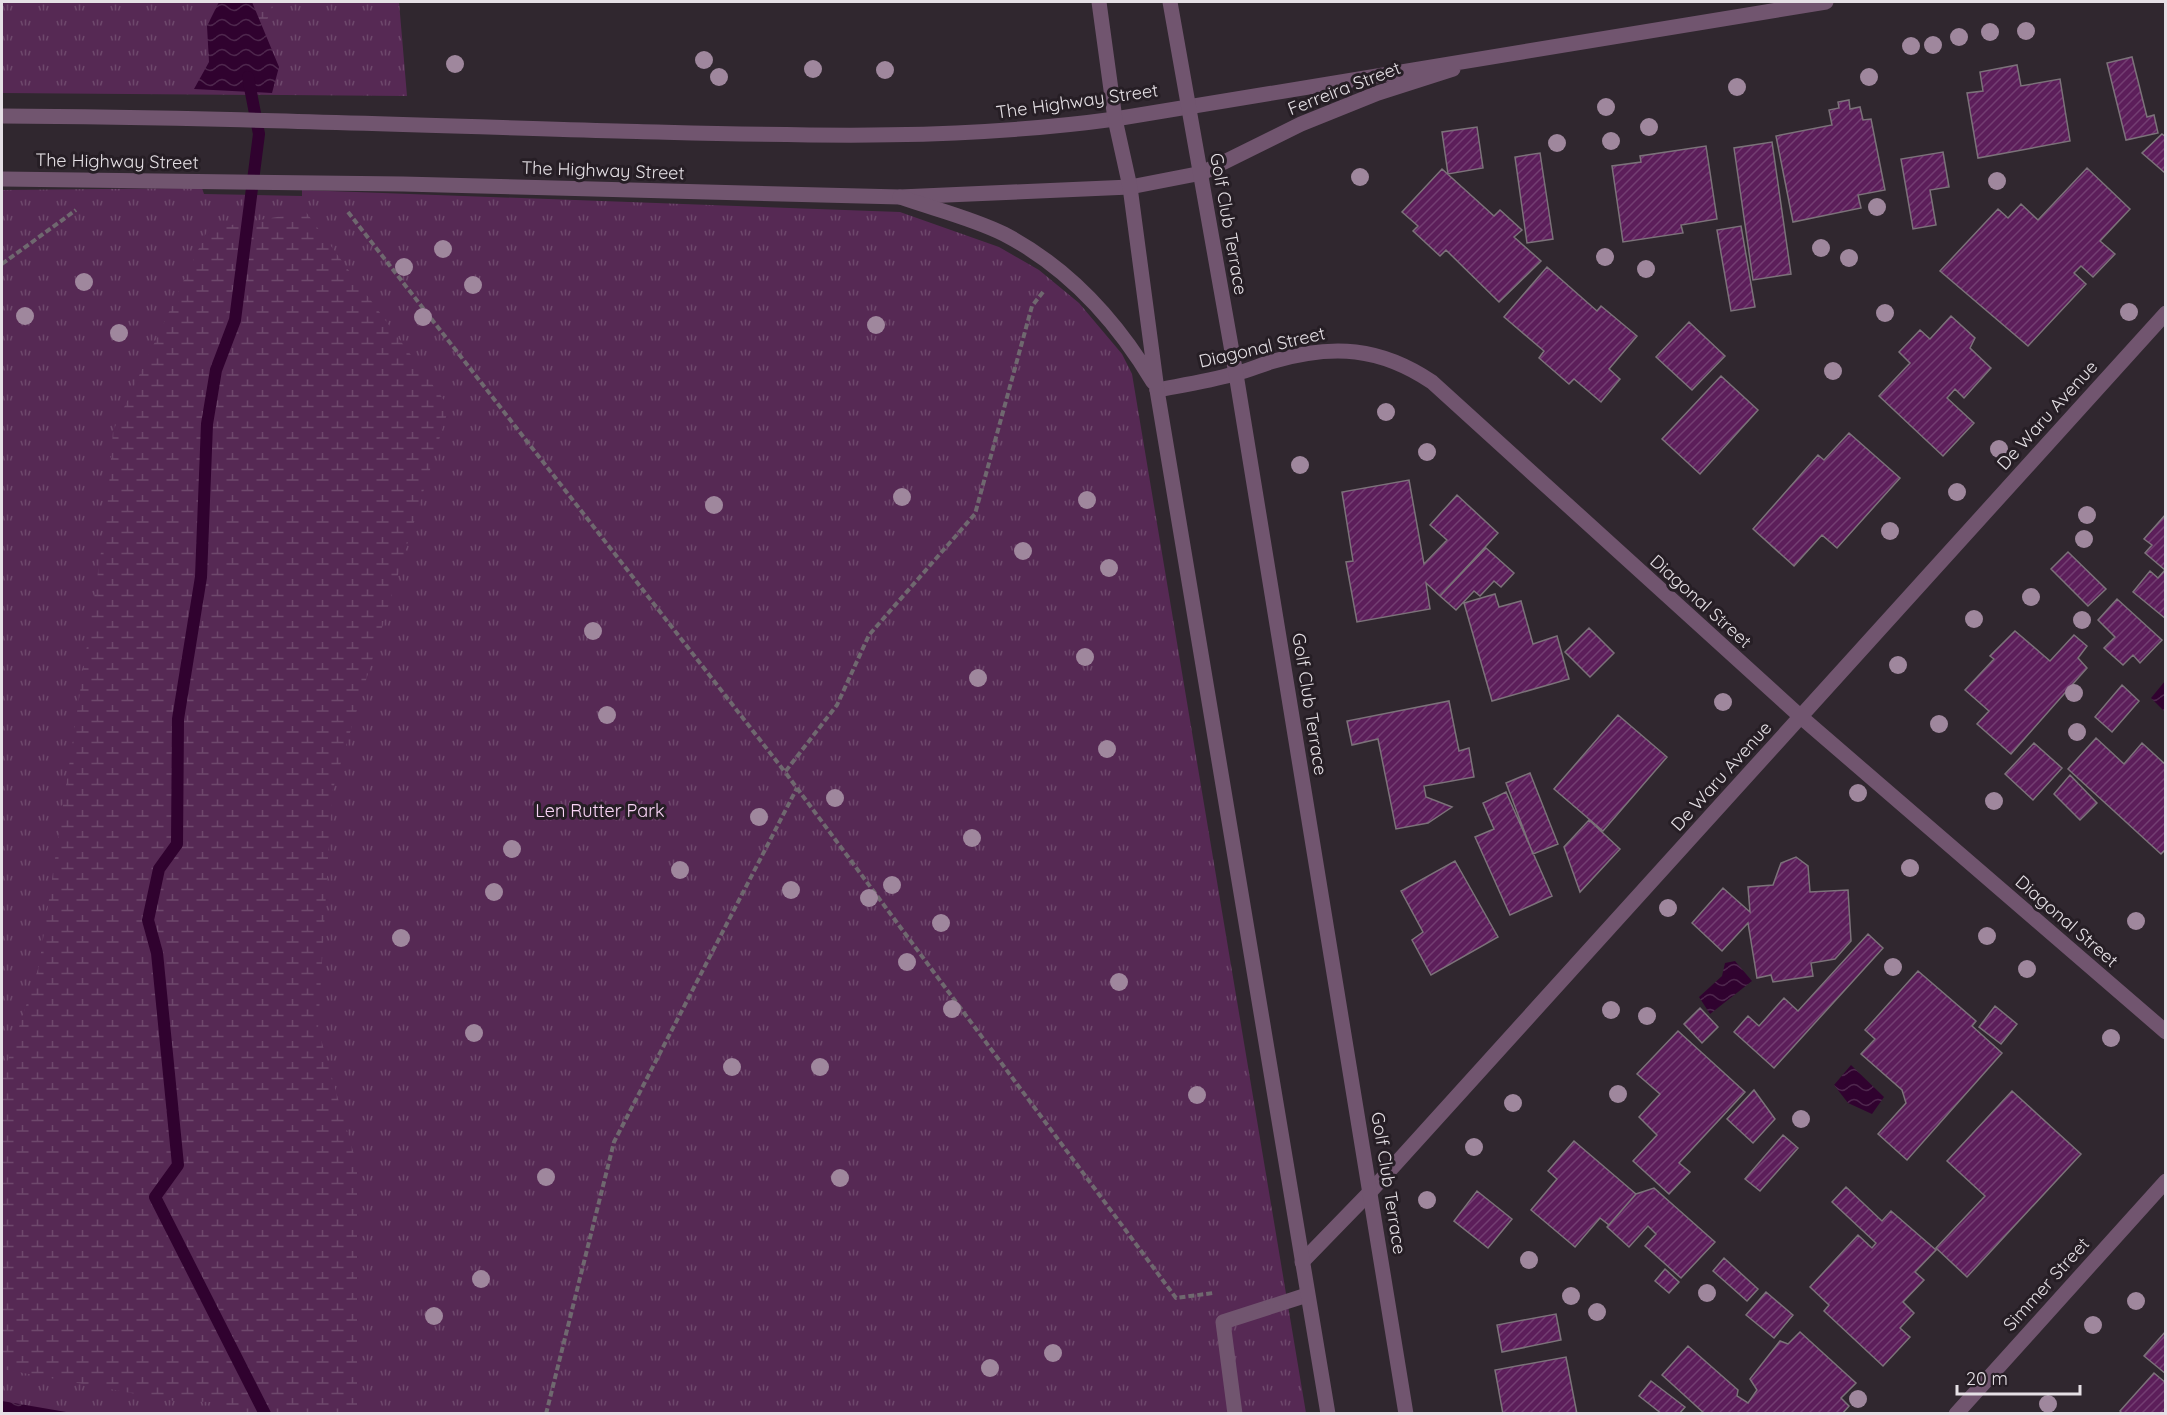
<svg xmlns="http://www.w3.org/2000/svg" width="2167" height="1415" font-family="Quicksand,sans-serif">
<defs>
<pattern id="grass-tufts" width="24" height="20" patternUnits="userSpaceOnUse" patternTransform="scale(1.5)"><rect width="24" height="20" fill="#562954"/><path d="M3 7l-1-3M5 7V3M7 7l1-3M15 17l-1-3M17 17v-4M19 17l1-3" fill="none" stroke="#6e486c"/></pattern>
<pattern id="wetland-marsh" width="20" height="14" patternUnits="userSpaceOnUse" patternTransform="scale(1.5)"><rect width="20" height="14" fill="#562954"/><path d="M1 5h8M5 5V1M11 12h8M15 12V8" fill="none" stroke="#6e486c"/></pattern>
<pattern id="water-waves" width="16" height="10" patternUnits="userSpaceOnUse" patternTransform="scale(1.5)"><rect width="16" height="10" fill="#30022f"/><path d="M0 5q4-4 8 0t8 0" fill="none" stroke="#4e274d"/></pattern>
<pattern id="building-hatch" width="6" height="6" patternUnits="userSpaceOnUse" patternTransform="scale(1.5)"><rect width="6" height="6" fill="#5c1e5a"/><path d="M-1 1l2-2M0 6l6-6M5 7l2-2" fill="none" stroke="#733e72"/></pattern>
</defs>
<rect width="100%" height="100%" fill="#30272f"/>
<path fill="url(#grass-tufts)" d="M2,2H399L407,96L2,93Z
M202,188L204,194L302,196V190L900,212L999,247L1039,270L1079,303L1122,354L1132,374L1306,1413H2V190Z"/>
<path fill="url(#wetland-marsh)" d="M251,2H275L263,29L252,2Z
M306,212L449,407L332,792L318,1029L357,1165V1413H229L210,1402L174,1401L2,1369V1079L39,966L107,512L113,431L208,229Z"/>
<path fill="url(#water-waves)" d="M219,2H252L279,67L272,93L194,89L209,62L207,26Z
M2165,681V712L2151,698Z
M1735,961L1752,981L1710,1014L1699,997L1722,976L1725,963Z
M1851,1065L1884,1097L1872,1114L1848,1103L1834,1085Z
M2,1401L8,1402L72,1413H2Z"/>
<g fill="none" stroke-linecap="round" stroke-linejoin="round">
<path stroke="#30022f" stroke-width="12" d="M248,77L259,134L235,320L216,370L207,424L201,577L178,719L177,844L159,869L148,920L157,953L178,1165L155,1197L265,1414"/>
</g>
<path fill="url(#building-hatch)" stroke="#7c727a" stroke-width="1.5" d="M2132,57L2147,117L2154,115L2158,133L2126,140L2107,63Z
M2017,65L2021,86L2060,79L2070,141L1978,158L1967,93L1983,91L1980,72Z
M1849,100L1850,109L1860,107L1863,120L1871,119L1885,190L1858,195L1861,208L1793,222L1776,136L1832,125L1829,110L1839,108L1838,102Z
M1477,127L1483,168L1448,174L1442,132Z
M2162,134L2166,137L2165,173L2142,153Z
M1772,142L1791,274L1753,280L1734,148Z
M1706,146L1717,219L1681,225L1683,233L1623,242L1612,166L1641,162L1640,156Z
M1943,152L1949,187L1930,190L1936,225L1913,229L1901,159Z
M1540,153L1553,239L1527,243L1515,157Z
M2087,168L2130,209L2100,241L2115,254L2093,277L2081,266L2074,273L2086,284L2028,346L1940,271L1998,209L2008,218L2021,204L2038,220Z
M1442,169L1494,216L1500,210L1522,230L1514,237L1541,261L1499,302L1446,250L1440,256L1413,231L1418,226L1402,212Z
M1741,226L1755,307L1731,311L1717,230Z
M1547,267L1597,311L1601,306L1637,336L1609,369L1620,379L1601,402L1574,379L1569,384L1539,358L1544,351L1504,317Z
M1951,316L1975,338L1970,348L1991,368L1964,398L1955,389L1947,398L1974,423L1943,456L1879,396L1910,363L1899,352L1920,330L1930,339Z
M1689,322L1725,356L1692,390L1656,357Z
M1721,376L1758,410L1700,474L1662,439Z
M1849,433L1900,478L1837,548L1822,535L1794,566L1753,529L1818,455L1824,460Z
M1409,480L1424,564L1447,540L1430,525L1457,495L1498,533L1440,596L1426,583L1430,609L1357,622L1346,562L1353,561L1342,492Z
M2166,514V619L2133,592L2150,571L2158,578L2165,570L2145,553L2152,545L2144,539Z
M1486,548L1514,573L1501,587L1494,581L1480,596L1474,591L1456,610L1440,596Z
M2068,552L2106,589L2088,606L2051,569Z
M1495,594L1499,607L1521,601L1533,644L1557,636L1569,679L1492,701L1464,603Z
M2117,599L2162,640L2140,663L2133,655L2123,665L2104,648L2115,637L2098,620Z
M1589,628L1614,653L1590,677L1565,652Z
M2015,631L2050,661L2074,635L2087,646L2078,658L2087,668L2011,754L1977,724L1989,711L1965,690L1994,659L1990,656Z
M2122,685L2139,701L2112,732L2095,717Z
M1449,701L1459,751L1469,748L1474,777L1424,786L1426,797L1452,807L1428,823L1396,829L1378,739L1352,745L1347,721Z
M1618,715L1667,757L1603,831L1554,789Z
M2096,738L2124,764L2142,743L2166,765V849L2161,854L2068,769Z
M2034,743L2062,768L2033,800L2005,774Z
M1530,773L1558,844L1533,854L1506,783Z
M2070,775L2097,803L2080,820L2054,794Z
M1506,792L1552,896L1510,915L1475,837L1494,829L1483,803Z
M1589,820L1620,849L1580,892L1564,847Z
M1796,857L1808,866L1810,892L1848,890L1851,941L1835,959L1811,963L1813,976L1773,982L1771,975L1757,978L1748,923L1722,951L1692,923L1723,888L1750,912L1748,887L1773,885L1781,863Z
M1455,861L1498,937L1431,975L1412,940L1423,932L1401,891Z
M1868,934L1883,948L1774,1068L1734,1032L1748,1016L1759,1026L1784,998L1798,1011Z
M1918,971L1976,1021L1972,1026L2002,1053L1907,1160L1878,1134L1906,1103L1902,1090L1861,1054L1875,1039L1865,1030Z
M1995,1006L2017,1024L2001,1044L1979,1027Z
M1700,1008L1718,1027L1702,1043L1684,1024Z
M1678,1031L1745,1092L1679,1163L1690,1172L1669,1194L1633,1161L1657,1135L1639,1117L1660,1094L1637,1074Z
M1754,1090L1775,1119L1753,1143L1727,1119Z
M2012,1091L2081,1154L1967,1277L1936,1248L1985,1196L1947,1161Z
M1783,1135L1798,1148L1760,1191L1745,1179Z
M1574,1141L1636,1194L1609,1225L1600,1218L1575,1247L1531,1210L1557,1179L1548,1171Z
M1846,1187L1882,1221L1891,1211L1936,1250L1915,1272L1924,1280L1903,1302L1914,1313L1900,1328L1910,1337L1883,1366L1824,1311L1829,1305L1810,1287L1858,1235L1872,1248L1876,1243L1832,1202Z
M1654,1188L1715,1242L1681,1278L1645,1246L1656,1234L1648,1226L1629,1247L1607,1227L1636,1194Z
M1477,1191L1512,1219L1488,1248L1454,1221Z
M1724,1258L1758,1289L1747,1301L1713,1271Z
M1665,1269L1679,1282L1669,1293L1655,1281Z
M1766,1292L1793,1315L1774,1338L1746,1315Z
M1556,1314L1561,1340L1502,1352L1497,1325Z
M2166,1331V1374L2144,1356Z
M1800,1332L1856,1383L1841,1398L1849,1406L1842,1414H1705L1662,1375L1688,1346L1738,1390L1737,1396L1748,1403L1757,1390L1750,1379L1780,1341L1788,1344Z
M1566,1357L1577,1414H1503L1495,1370Z
M2154,1373L2166,1383V1414H2123L2120,1411Z
M1651,1381L1685,1407L1679,1414H1662L1639,1396Z"/>
<g fill="none" stroke-linecap="round" stroke-linejoin="round">
<path stroke="#6f686f" stroke-width="4" stroke-dasharray="6 3" stroke-linecap="butt" d="M348,212L785,772
M2,264L76,210
M1043,292L1032,306L975,514L869,635L837,705L785,772L1176,1298L1213,1293
M546,1414L614,1142L797,788"/>
<path stroke="#71556f" stroke-width="15" d="M1235,1414L1223,1322L1307,1295"/>
<path stroke="#71556f" stroke-width="15" d="M2,116C207,117 412,125 617,131C786,135 947,142 1115,119L1826,2
M2,179L403,184L900,197L1130,187L1202,173L1301,124L1378,93L1453,69
M1157,390C1183,385 1209,381 1234,374C1248,371 1260,365 1274,361C1333,344 1380,347 1432,382L1801,717L2166,1032
M1302,1262L1371,1191L2166,313
M1956,1414L2166,1181"/>
<path stroke="#71556f" stroke-width="15" d="M1099,2L1115,119L1130,187L1157,390L1328,1414
M1170,2L1236,374L1406,1414
M900,197C934,209 972,218 1004,234C1069,268 1116,320 1153,382"/>
</g>
<g fill="#9f879d">
<circle cx="2026" cy="31" r="9"/>
<circle cx="1990" cy="32" r="9"/>
<circle cx="1959" cy="37" r="9"/>
<circle cx="1933" cy="45" r="9"/>
<circle cx="1911" cy="46" r="9"/>
<circle cx="704" cy="60" r="9"/>
<circle cx="455" cy="64" r="9"/>
<circle cx="813" cy="69" r="9"/>
<circle cx="885" cy="70" r="9"/>
<circle cx="719" cy="77" r="9"/>
<circle cx="1869" cy="77" r="9"/>
<circle cx="1737" cy="87" r="9"/>
<circle cx="1606" cy="107" r="9"/>
<circle cx="1649" cy="127" r="9"/>
<circle cx="1611" cy="141" r="9"/>
<circle cx="1557" cy="143" r="9"/>
<circle cx="1360" cy="177" r="9"/>
<circle cx="1997" cy="181" r="9"/>
<circle cx="1877" cy="207" r="9"/>
<circle cx="1821" cy="248" r="9"/>
<circle cx="443" cy="249" r="9"/>
<circle cx="1605" cy="257" r="9"/>
<circle cx="1849" cy="258" r="9"/>
<circle cx="404" cy="267" r="9"/>
<circle cx="1646" cy="269" r="9"/>
<circle cx="84" cy="282" r="9"/>
<circle cx="473" cy="285" r="9"/>
<circle cx="2129" cy="312" r="9"/>
<circle cx="1885" cy="313" r="9"/>
<circle cx="25" cy="316" r="9"/>
<circle cx="423" cy="317" r="9"/>
<circle cx="876" cy="325" r="9"/>
<circle cx="119" cy="333" r="9"/>
<circle cx="1833" cy="371" r="9"/>
<circle cx="1386" cy="412" r="9"/>
<circle cx="1999" cy="449" r="9"/>
<circle cx="1427" cy="452" r="9"/>
<circle cx="1300" cy="465" r="9"/>
<circle cx="1957" cy="492" r="9"/>
<circle cx="902" cy="497" r="9"/>
<circle cx="1087" cy="500" r="9"/>
<circle cx="714" cy="505" r="9"/>
<circle cx="2087" cy="515" r="9"/>
<circle cx="1890" cy="531" r="9"/>
<circle cx="2084" cy="539" r="9"/>
<circle cx="1023" cy="551" r="9"/>
<circle cx="1109" cy="568" r="9"/>
<circle cx="2031" cy="597" r="9"/>
<circle cx="1974" cy="619" r="9"/>
<circle cx="2082" cy="620" r="9"/>
<circle cx="593" cy="631" r="9"/>
<circle cx="1085" cy="657" r="9"/>
<circle cx="1898" cy="665" r="9"/>
<circle cx="978" cy="678" r="9"/>
<circle cx="2074" cy="693" r="9"/>
<circle cx="1723" cy="702" r="9"/>
<circle cx="607" cy="715" r="9"/>
<circle cx="1939" cy="724" r="9"/>
<circle cx="2077" cy="732" r="9"/>
<circle cx="1107" cy="749" r="9"/>
<circle cx="1858" cy="793" r="9"/>
<circle cx="835" cy="798" r="9"/>
<circle cx="1994" cy="801" r="9"/>
<circle cx="759" cy="817" r="9"/>
<circle cx="972" cy="838" r="9"/>
<circle cx="512" cy="849" r="9"/>
<circle cx="1910" cy="868" r="9"/>
<circle cx="680" cy="870" r="9"/>
<circle cx="892" cy="885" r="9"/>
<circle cx="791" cy="890" r="9"/>
<circle cx="494" cy="892" r="9"/>
<circle cx="869" cy="898" r="9"/>
<circle cx="1668" cy="908" r="9"/>
<circle cx="2136" cy="921" r="9"/>
<circle cx="941" cy="923" r="9"/>
<circle cx="1987" cy="936" r="9"/>
<circle cx="401" cy="938" r="9"/>
<circle cx="907" cy="962" r="9"/>
<circle cx="1893" cy="967" r="9"/>
<circle cx="2027" cy="969" r="9"/>
<circle cx="1119" cy="982" r="9"/>
<circle cx="952" cy="1009" r="9"/>
<circle cx="1611" cy="1010" r="9"/>
<circle cx="1647" cy="1016" r="9"/>
<circle cx="474" cy="1033" r="9"/>
<circle cx="2111" cy="1038" r="9"/>
<circle cx="732" cy="1067" r="9"/>
<circle cx="820" cy="1067" r="9"/>
<circle cx="1618" cy="1094" r="9"/>
<circle cx="1197" cy="1095" r="9"/>
<circle cx="1513" cy="1103" r="9"/>
<circle cx="1801" cy="1119" r="9"/>
<circle cx="1474" cy="1147" r="9"/>
<circle cx="546" cy="1177" r="9"/>
<circle cx="840" cy="1178" r="9"/>
<circle cx="1427" cy="1200" r="9"/>
<circle cx="1529" cy="1260" r="9"/>
<circle cx="481" cy="1279" r="9"/>
<circle cx="1707" cy="1293" r="9"/>
<circle cx="1571" cy="1296" r="9"/>
<circle cx="2136" cy="1301" r="9"/>
<circle cx="1597" cy="1312" r="9"/>
<circle cx="434" cy="1316" r="9"/>
<circle cx="2093" cy="1325" r="9"/>
<circle cx="1053" cy="1353" r="9"/>
<circle cx="990" cy="1368" r="9"/>
<circle cx="1858" cy="1399" r="9"/>
<circle cx="2048" cy="1404" r="9"/>
</g>
<g text-anchor="middle" dominant-baseline="central" stroke-width="6" stroke-linejoin="round" paint-order="stroke">
<g font-size="18" fill="#e5e0e5" stroke="#261e25">
<text transform="translate(1344 88) rotate(-21)">Ferreira Street</text>
<text transform="translate(1077 101) rotate(-8)">The Highway Street</text>
<text transform="translate(117 161) rotate(1)">The Highway Street</text>
<text transform="translate(603 170) rotate(2)">The Highway Street</text>
<text transform="translate(1229 224) rotate(80)">Golf Club Terrace</text>
<text transform="translate(1262 347) rotate(-13)">Diagonal Street</text>
<text transform="translate(2047 415) rotate(-48)">De Waru Avenue</text>
<text transform="translate(1701 601) rotate(42)">Diagonal Street</text>
<text transform="translate(1310 704) rotate(81)">Golf Club Terrace</text>
<text transform="translate(1721 776) rotate(-48)">De Waru Avenue</text>
<text transform="translate(2067 921) rotate(41)">Diagonal Street</text>
<text transform="translate(1389 1183) rotate(81)">Golf Club Terrace</text>
<text transform="translate(2046 1284) rotate(-48)">Simmer Street</text>
</g>
<g font-size="18" fill="#fad5f7" stroke="#261e25">
<text x="600" y="810">Len Rutter Park</text>
</g>
</g>
<rect width="2167" height="1415" fill="none" stroke="#e5e0e5" stroke-width="6"/>
<path d="M1957 1385v9h123v-9" fill="none" stroke="#e5e0e5" stroke-width="3"/>
<text x="1966" y="1385" font-size="18" fill="#e5e0e5" stroke="#261e25" stroke-width="4.5" paint-order="stroke">20 m</text>
</svg>
